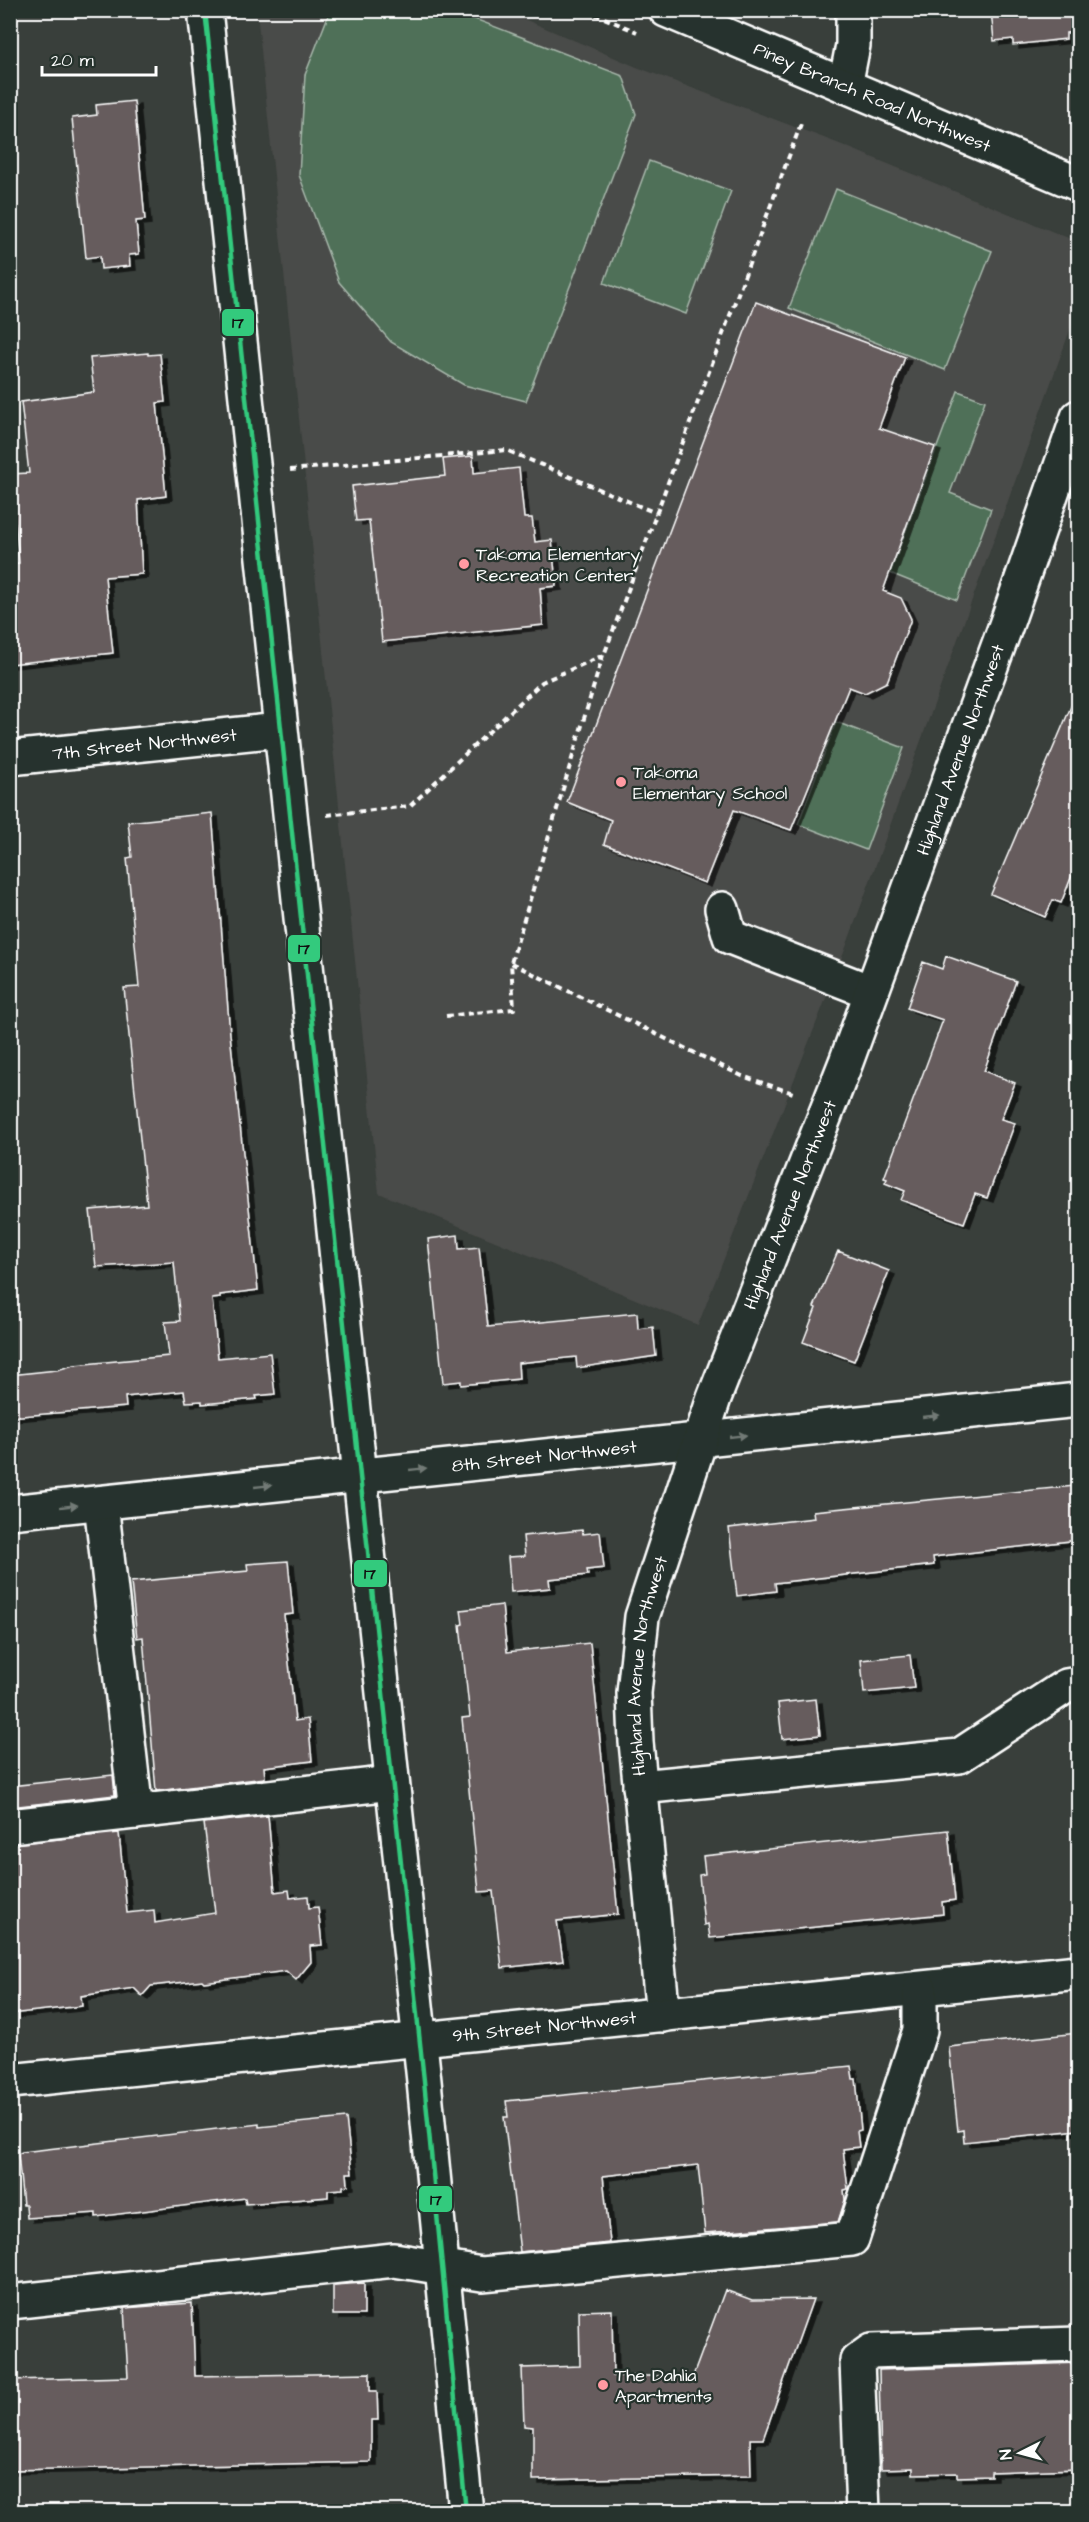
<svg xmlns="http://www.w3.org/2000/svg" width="1089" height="2522" font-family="'Architects Daughter',sans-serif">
<defs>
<filter id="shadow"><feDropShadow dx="6" dy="4" stdDeviation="0" flood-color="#0009"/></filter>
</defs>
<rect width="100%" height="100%" fill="#393f3b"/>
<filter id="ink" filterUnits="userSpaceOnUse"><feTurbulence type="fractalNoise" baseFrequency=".0167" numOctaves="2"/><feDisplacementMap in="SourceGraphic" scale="12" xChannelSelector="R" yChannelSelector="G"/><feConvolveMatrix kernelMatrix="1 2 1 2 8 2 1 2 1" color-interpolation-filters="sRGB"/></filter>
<g filter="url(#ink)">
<path fill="#4a4b49" d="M257,11H505L639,68L837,143L1078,242V308L846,947L698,1325L379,1193Z"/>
<path fill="#507059" stroke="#a8b8ac" stroke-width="1.5" d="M330,11H454L623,76L636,114L526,401L464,385L391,342L339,282L299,175L305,75Z
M649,161L731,191L686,314L604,283Z
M836,189L992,251L945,370L789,308Z
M958,391L985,401L950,493L991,509L957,600L890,573Z
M836,722L904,748L866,850L798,824Z"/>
<path fill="#665b5d" stroke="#fff" stroke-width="1.5" filter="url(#shadow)" d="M991,10H1078V32L1066,33V39L1013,45V39L994,41Z
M134,101L145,220L136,221L139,254L129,255L130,266L101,269L100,256L86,258L72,118L97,115L96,105Z
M756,302L905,357L879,428L935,447L883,591L901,598L911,619L887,682L865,693L849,687L791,830L734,810L705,883L604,844L611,820L567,802Z
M148,353V355L160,354L165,402L157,403L166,496L138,500L142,574L105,577L113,653L10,664V577L15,576L13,564L19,563L11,474L29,473L21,402L94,392L90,358Z
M473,456L474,473L519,468L524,518H532L535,542L552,540L556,586L540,588L543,625L382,642L369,520L356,521L352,486L445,476L443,459Z
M1078,690V860L1061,903L1053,900L1045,917L991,894Z
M212,813L230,1034L258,1290L220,1295V1298L212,1299L218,1358L270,1353L275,1394L256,1396L257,1399L202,1404V1401L186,1402L184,1391L125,1397L126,1407L10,1417V1375L57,1370L74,1365L169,1356L165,1322L180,1321L174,1262L96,1267L90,1210L147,1205L124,988L139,987L127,858L132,857L128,822Z
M946,956L1016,981L984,1071L1015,1083L1001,1119L1015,1123L987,1198L975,1194L964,1223L901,1200L905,1191L885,1183L887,1179L884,1178L943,1020L907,1008L923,962L942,969Z
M458,1235L459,1249L479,1247L488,1327L637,1313L638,1329L653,1327L656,1356L577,1368L576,1357L518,1363L519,1379L461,1385V1381L443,1383L428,1239Z
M838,1251L889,1271L854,1361L803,1342L816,1308L814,1307Z
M1075,1486L1078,1540L933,1557L934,1565L775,1583L776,1591L737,1596L729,1528L814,1518L813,1511Z
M582,1530L583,1534L600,1532L604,1568L587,1570L588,1575L549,1579L550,1588L511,1592L508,1557L525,1556L523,1536Z
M288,1561L293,1614L284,1615L295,1721L308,1719L312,1761L264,1767L265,1778L156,1791L143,1637L137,1638L131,1582L248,1571L247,1564Z
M502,1605L507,1652L590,1643L618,1914L557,1921L563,1961L502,1968L493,1891L479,1892L462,1718L470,1717L460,1625L463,1624L461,1610Z
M910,1655L914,1688L864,1693L861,1660Z
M816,1699L820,1735L782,1739L778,1703Z
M113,1775L115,1795L10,1807V1786Z
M268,1816L275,1892L289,1890L290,1898L308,1896L309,1908L318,1907L322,1945L310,1946L311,1962L296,1980L286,1971L204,1982L202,1980L151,1986L142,1996L134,1988L114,1991L81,1996L82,2006L10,2014V1844L119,1833L127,1913L154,1910L155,1923L215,1913L204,1823Z
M948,1830L955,1900L942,1902L943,1914L710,1938L708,1924L704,1925L699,1875L705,1874L703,1856Z
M1078,2033V2130L964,2142L963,2130L958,2131L949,2047Z
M851,2066L853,2079H856L861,2130L857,2131L859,2147L843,2149L848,2189L844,2190L845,2200L838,2222L705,2233L698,2165L603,2176L610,2243L520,2252L504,2117H508L506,2101Z
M346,2118L352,2173H347L348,2185L343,2186V2189L328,2190V2197L246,2204L245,2198L96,2217V2213L27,2218L26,2205H23L18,2154L22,2152L259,2124V2127Z
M364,2283V2315H333V2285Z
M725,2290L752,2300L813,2299L763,2439H750L751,2476L533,2480V2427L524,2426L522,2368L580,2366L579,2311L612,2310L613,2376H693Z
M192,2303L195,2376L370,2373V2391H377L378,2420H371V2462L10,2470V2380L128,2377L124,2308Z
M1078,2363V2469L991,2472V2476L957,2477V2473L913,2474V2468L881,2469L879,2370Z"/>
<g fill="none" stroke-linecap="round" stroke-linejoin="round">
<defs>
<g id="minor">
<path d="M205,10L424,2081L466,2512"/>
<path d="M845,86L853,45V10"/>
<path id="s1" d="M10,758L279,730"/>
<path d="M722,909L730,937L871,992"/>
<path d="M101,1503L136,1812"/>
<path id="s2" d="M10,1512L1078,1400"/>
<path d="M640,1787L959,1756L1066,1686L1078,1684"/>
<path d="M10,1826L392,1783"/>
<path id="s3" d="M663,2015L636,1742L634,1693L642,1617L714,1398L846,1062L1006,625L1078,417"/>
<path id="s4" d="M10,2081L1078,1972"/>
<path d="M10,2302L394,2260L482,2274L852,2239L920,2030V1989"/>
<path d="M863,2512L857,2361L871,2351L1078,2344"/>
</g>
<g id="major">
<path id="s5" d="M666,10L1078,184"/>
</g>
</defs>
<use href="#minor" stroke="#fff" stroke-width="38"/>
<use href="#major" stroke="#fff" stroke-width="38"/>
<path stroke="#fff" stroke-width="4" stroke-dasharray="6 4.5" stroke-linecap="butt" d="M585,10L637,32
M290,470L506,450L656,513
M327,815L410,806L542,682L604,655L802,121
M511,963L742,1076L796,1094
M446,1016L514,1009L511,963L603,655"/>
<use href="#minor" stroke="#26332d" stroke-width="33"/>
<use href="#major" stroke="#26332d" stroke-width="33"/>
<defs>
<path id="bus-1" d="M205,10L424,2081L466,2512"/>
</defs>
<use href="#bus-1" stroke="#26332d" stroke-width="9"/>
<use href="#bus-1" stroke="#33ca7d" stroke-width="4.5"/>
</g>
<defs><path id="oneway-solid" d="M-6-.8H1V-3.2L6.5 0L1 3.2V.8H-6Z" transform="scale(1.5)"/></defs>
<g fill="#727a76">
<use href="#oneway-solid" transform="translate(931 1416) rotate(-6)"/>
<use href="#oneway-solid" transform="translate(738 1436) rotate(-6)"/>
<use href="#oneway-solid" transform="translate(418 1469) rotate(-6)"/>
<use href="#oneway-solid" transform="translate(263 1486) rotate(-6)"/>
<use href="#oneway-solid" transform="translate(69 1506) rotate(-6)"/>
</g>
</g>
<g fill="#ff9aa2" stroke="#26332d" stroke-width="2">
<circle cx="464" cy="564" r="6"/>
<circle cx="621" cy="782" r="6"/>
<circle cx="603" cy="2385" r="6"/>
</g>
<g text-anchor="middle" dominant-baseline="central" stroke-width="4.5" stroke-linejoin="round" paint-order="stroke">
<g font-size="18" fill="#fff" stroke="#26332d">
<text stroke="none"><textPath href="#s5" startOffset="224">Piney Branch Road Northwest</textPath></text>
<text stroke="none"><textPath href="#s1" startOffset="135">7th Street Northwest</textPath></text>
<text stroke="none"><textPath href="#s3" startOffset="1324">Highland Avenue Northwest</textPath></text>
<text stroke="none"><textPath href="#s3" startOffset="838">Highland Avenue Northwest</textPath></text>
<text stroke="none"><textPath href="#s2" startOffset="537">8th Street Northwest</textPath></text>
<text stroke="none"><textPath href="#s3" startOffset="352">Highland Avenue Northwest</textPath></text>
<text stroke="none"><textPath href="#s4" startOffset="537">9th Street Northwest</textPath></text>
</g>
<g font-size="18" fill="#fff" stroke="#26332d" text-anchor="start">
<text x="476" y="554">Takoma Elementary<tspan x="476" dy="21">Recreation Center</tspan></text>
<text x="633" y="772">Takoma<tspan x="633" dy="21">Elementary School</tspan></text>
<text x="615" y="2375">The Dahlia<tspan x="615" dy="21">Apartments</tspan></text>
</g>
</g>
<g stroke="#26332d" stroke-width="2">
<rect x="221" y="308" width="34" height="29" rx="6" fill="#33ca7d"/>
<rect x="287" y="934" width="34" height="29" rx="6" fill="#33ca7d"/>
<rect x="353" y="1559" width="35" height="29" rx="6" fill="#33ca7d"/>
<rect x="418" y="2185" width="35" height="28" rx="6" fill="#33ca7d"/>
</g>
<g font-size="16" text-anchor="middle" font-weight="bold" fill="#111">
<text x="238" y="328">17</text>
<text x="304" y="954">17</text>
<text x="370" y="1579">17</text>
<text x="436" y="2205">17</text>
</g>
<rect width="1089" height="2522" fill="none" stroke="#26332d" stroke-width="36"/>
<rect x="18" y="18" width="1053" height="2486" fill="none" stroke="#fff" stroke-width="2" filter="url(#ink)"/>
<g transform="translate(1020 2453) rotate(264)" stroke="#26332d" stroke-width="4.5" paint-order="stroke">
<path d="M0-4.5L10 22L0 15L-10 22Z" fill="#ffffff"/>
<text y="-9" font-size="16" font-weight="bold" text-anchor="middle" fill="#ffffff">N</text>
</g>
<path d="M42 66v9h114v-9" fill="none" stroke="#ffffff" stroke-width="3"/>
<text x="51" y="66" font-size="18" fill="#ffffff" stroke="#26332d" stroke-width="4.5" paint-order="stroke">20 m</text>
</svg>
